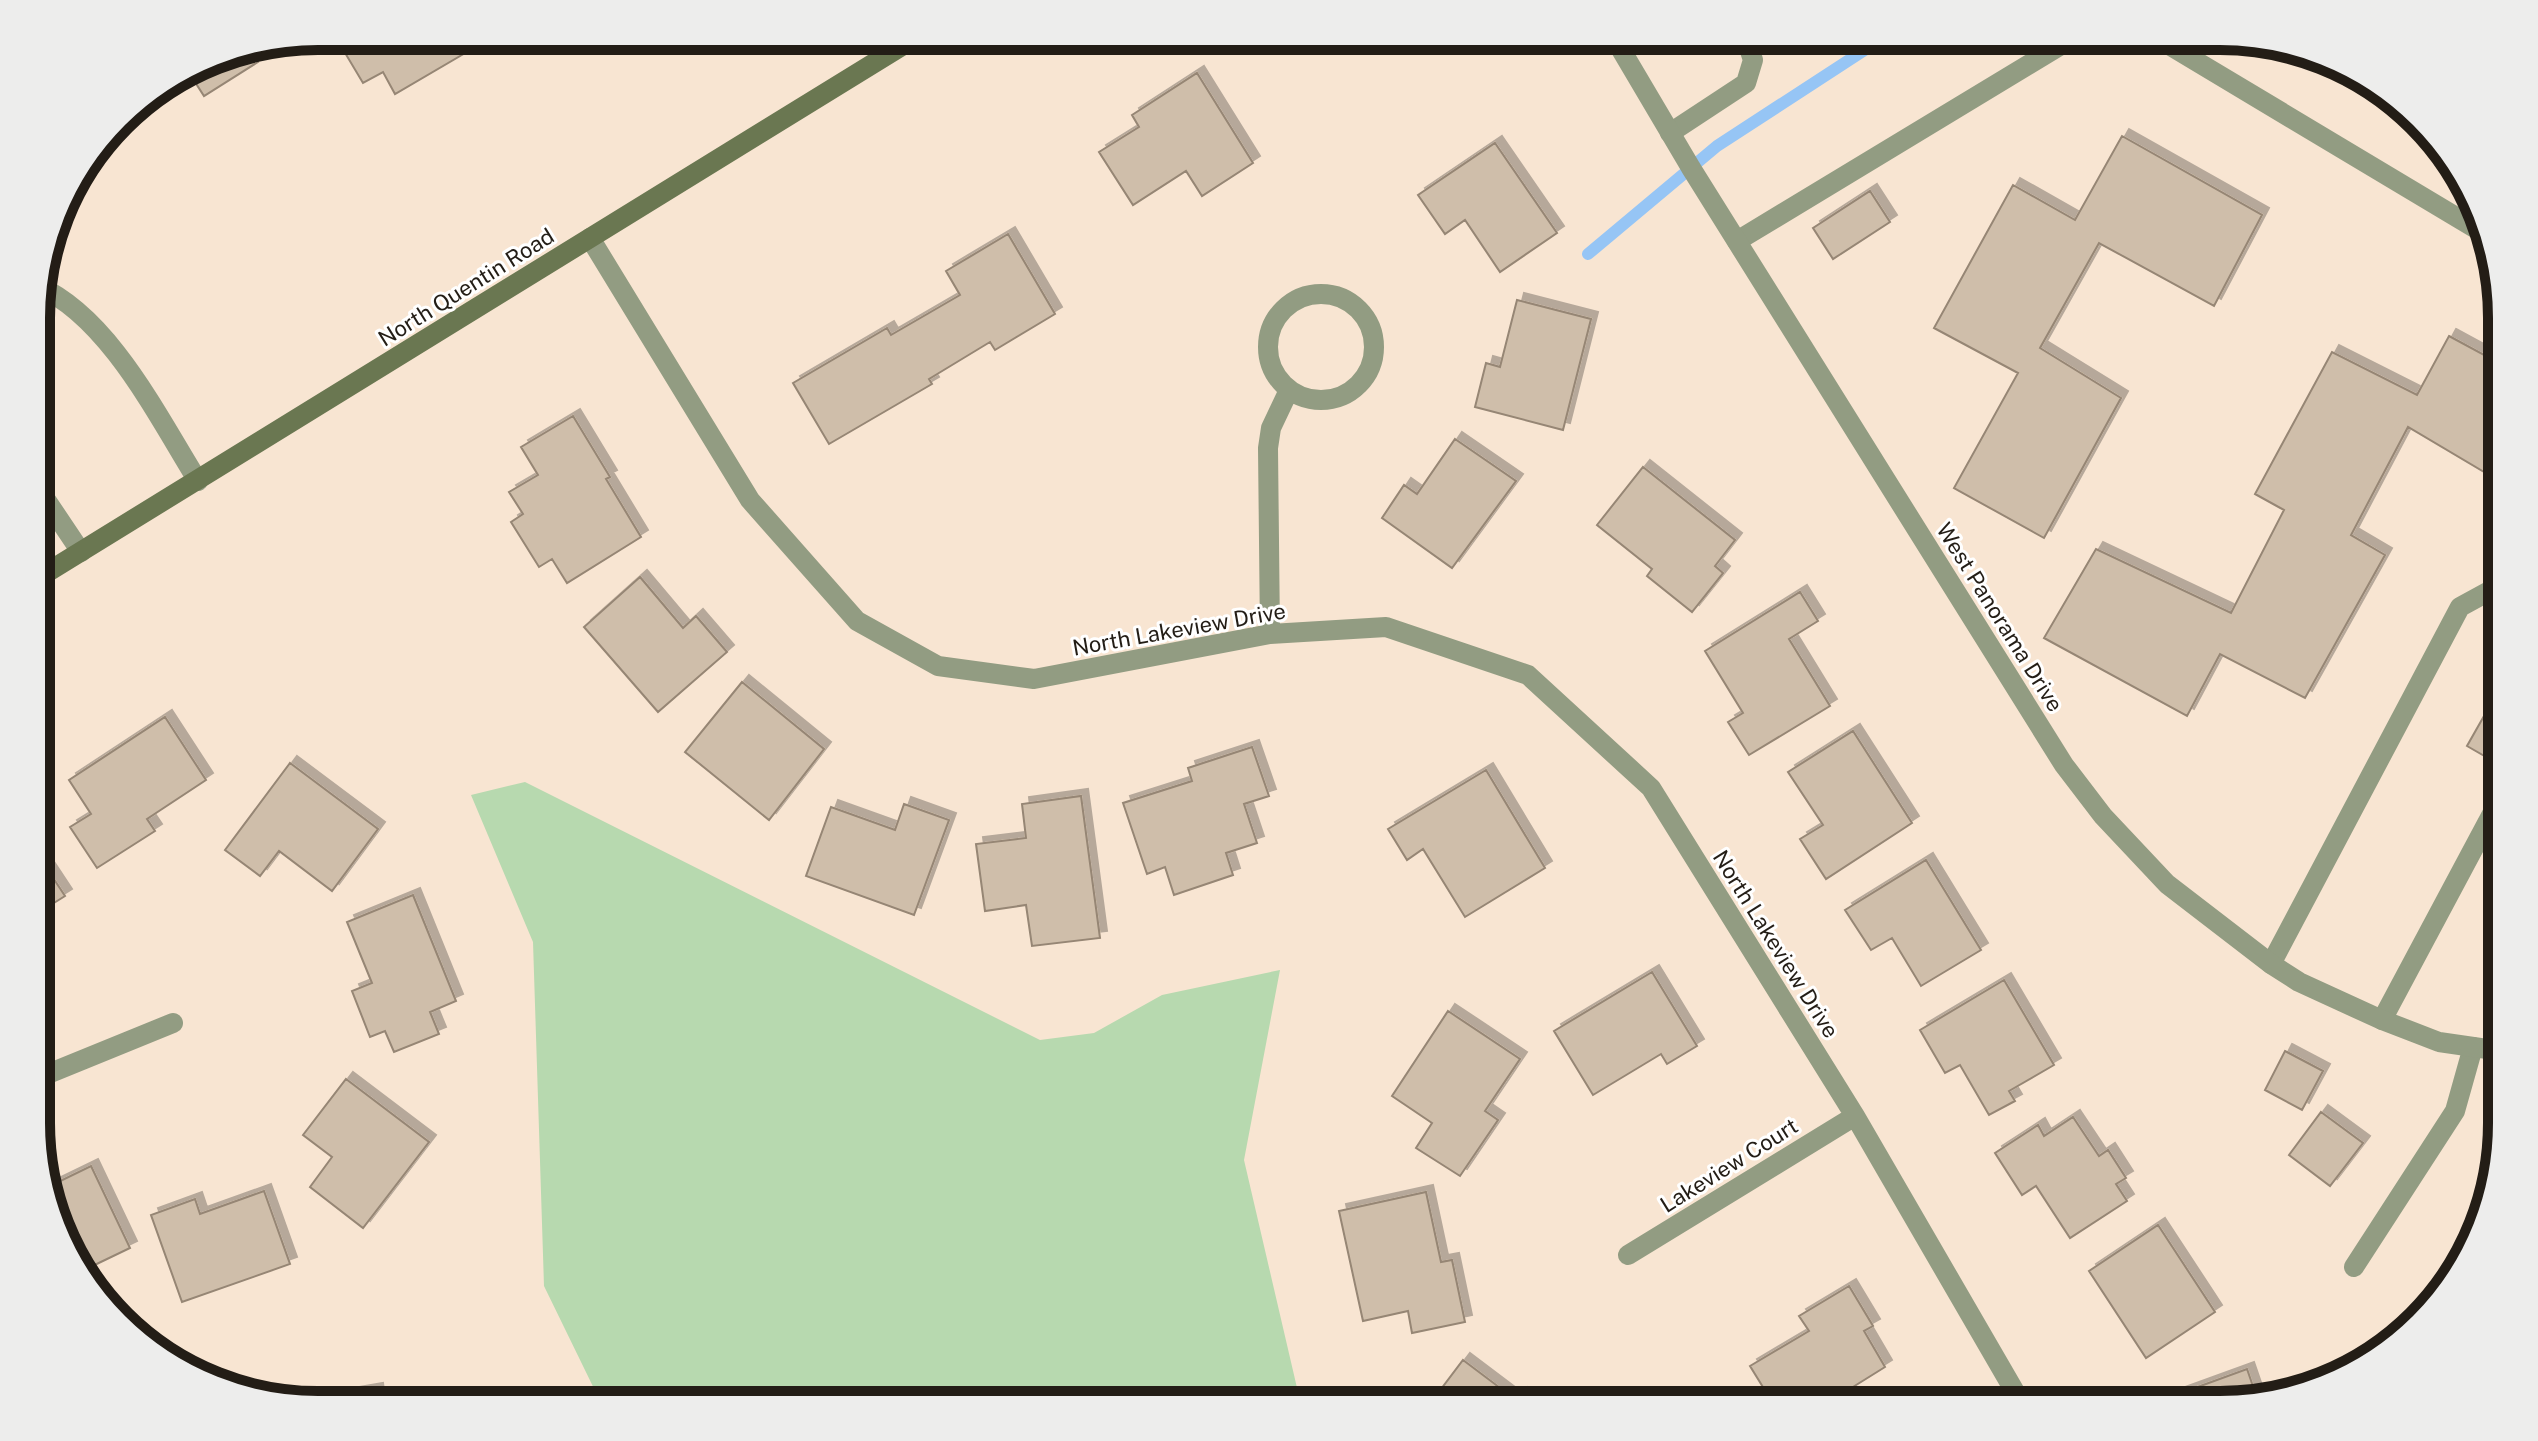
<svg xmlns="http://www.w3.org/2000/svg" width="2538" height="1441" font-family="'Public Sans',sans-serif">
<defs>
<filter id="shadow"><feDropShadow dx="7" dy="-7" stdDeviation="0" flood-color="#0004"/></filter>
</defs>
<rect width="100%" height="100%" fill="#f8e5d2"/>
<path fill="#b7d9af" d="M525,782L1040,1040L1094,1033L1162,995L1280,970L1244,1160L1301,1405H602L544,1286L533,942L471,795Z"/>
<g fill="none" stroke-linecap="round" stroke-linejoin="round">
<path stroke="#96c5f5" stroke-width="12" d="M1588,254L1717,146L1886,36"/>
</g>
<path fill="#cfbeaa" stroke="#968674" stroke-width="2" filter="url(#shadow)" d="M335,36H480L484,42L395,94L383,72L363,83Z
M250,49L258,62L204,96L188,71L211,57Z
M1197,73L1253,163L1202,196L1186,171L1133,205L1099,152L1139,127L1132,115Z
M2122,136L2262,215L2214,306L2099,243L2040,348L2121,398L2044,538L1954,488L2018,373L1934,328L2013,185L2075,220Z
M1495,143L1557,233L1500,272L1465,220L1445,234L1418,195Z
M1870,191L1890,222L1833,259L1813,228Z
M1008,234L1055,314L995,350L990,342L929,379L932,384L829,444L793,383L887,328L891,335L960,295L946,271Z
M1517,300L1591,319L1563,430L1475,407L1486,363L1500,367Z
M2449,336L2501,364V482L2408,427L2351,535L2385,555L2305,698L2220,654L2187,716L2044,638L2096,549L2231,613L2284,510L2255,494L2332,352L2417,395Z
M573,416L610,477L606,479L641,537L567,583L552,559L539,567L511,522L523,514L509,492L538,475L521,447Z
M1455,439L1516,481L1452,568L1382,518L1404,485L1417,494Z
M1643,467L1735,540L1715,566L1723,573L1692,612L1647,576L1652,569L1597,525Z
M640,577L683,628L696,616L727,652L658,712L584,627Z
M1800,592L1818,621L1789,639L1830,706L1749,755L1728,722L1743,713L1705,651Z
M742,682L824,749L769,820L685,752Z
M2501,686V750L2495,762L2467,746Z
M165,717L206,780L147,819L155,831L97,868L70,827L91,814L69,780Z
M1853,731L1912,823L1826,879L1800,839L1823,825L1788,772Z
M1252,747L1269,796L1244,804L1257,843L1226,853L1233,875L1174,895L1165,867L1147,874L1123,803L1192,781L1188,768Z
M290,763L378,829L332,891L279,851L260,876L225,850Z
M1486,770L1545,868L1465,917L1423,849L1407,860L1388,829Z
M1081,796L1100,938L1032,946L1026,905L985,911L976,844L1026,838L1022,804Z
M904,804L949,820L914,915L806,876L831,807L895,830Z
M38,855L65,896L38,913Z
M1926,860L1981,950L1921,986L1892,938L1871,950L1845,910Z
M413,895L456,1001L430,1012L439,1034L394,1052L385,1031L370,1037L352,991L372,983L347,922Z
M1652,972L1697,1046L1667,1064L1661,1054L1593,1095L1554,1031Z
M2004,980L2054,1065L2009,1091L2015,1101L1989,1115L1960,1065L1945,1073L1920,1030Z
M1448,1011L1520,1059L1485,1111L1498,1120L1460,1176L1416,1148L1432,1123L1392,1096Z
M2285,1051L2323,1071L2302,1110L2265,1090Z
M346,1079L429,1142L363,1228L310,1187L332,1157L303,1135Z
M2321,1112L2363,1143L2330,1186L2289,1155Z
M2073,1117L2099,1156L2108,1150L2126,1178L2116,1184L2127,1201L2070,1238L2036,1186L2022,1195L1995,1153L2038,1125L2044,1136Z
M91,1166L130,1248L80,1272L54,1201L57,1199L50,1186Z
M264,1191L290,1264L182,1302L151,1215L195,1199L200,1214Z
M1426,1192L1441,1262L1452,1260L1465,1322L1412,1333L1408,1311L1363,1321L1339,1211Z
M2158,1225L2215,1312L2146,1358L2089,1271Z
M1849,1286L1873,1326L1864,1331L1885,1367L1824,1405H1774L1750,1366L1809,1331L1799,1316Z
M1463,1360L1516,1400L1521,1394L1536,1405H1429Z
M2247,1369L2257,1398L2238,1404H2163L2162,1400Z
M376,1390L378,1405H318L306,1402Z"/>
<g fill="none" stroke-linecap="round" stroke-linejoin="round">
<path stroke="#929c82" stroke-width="20" d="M2154,36L2478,230
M1670,133L1746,83L1753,60L1745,36
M1737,241L2076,36
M38,286C109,317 158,417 198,481
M38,488L81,552
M2271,964L2460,607L2493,589L2501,595
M2382,1020L2501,797
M2354,1267L2455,1111L2473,1047"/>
<path stroke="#929c82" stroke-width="20" d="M1613,36L1691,168L2064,765L2103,816L2167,884L2271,964L2299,982L2382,1020L2439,1042L2501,1051
M590,238L750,500L857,621L938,666L1034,679L1270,634L1386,627L1528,675L1651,788L1855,1116L2022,1404
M1268 347a53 53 0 1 1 106 0a53 53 0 1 1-106 0Z
M1270,634L1268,448L1271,428L1289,390
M38,1078L173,1023
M1628,1255L1855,1116"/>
<path stroke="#6a7751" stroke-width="20" d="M38,578L918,36"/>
</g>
<g text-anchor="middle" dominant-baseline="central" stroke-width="6" stroke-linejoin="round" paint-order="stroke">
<g font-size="22" fill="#231d16" stroke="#fff">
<text transform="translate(466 287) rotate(-32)">North Quentin Road</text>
<text transform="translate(2000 617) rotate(58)">West Panorama Drive</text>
<text transform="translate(1179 629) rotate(-10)">North Lakeview Drive</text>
<text transform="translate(1776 944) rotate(58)">North Lakeview Drive</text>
<text transform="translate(1729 1165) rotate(-32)">Lakeview Court</text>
</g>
</g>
<path d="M0 0H2538V1441H0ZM318 50H2220A268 268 0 0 1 2488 318V1123A268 268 0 0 1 2220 1391H318A268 268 0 0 1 50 1123V318A268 268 0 0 1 318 50Z" fill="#ededec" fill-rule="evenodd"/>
<path fill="none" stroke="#231d16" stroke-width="10" d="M318 50H2220A268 268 0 0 1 2488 318V1123A268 268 0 0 1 2220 1391H318A268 268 0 0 1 50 1123V318A268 268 0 0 1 318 50Z"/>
</svg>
